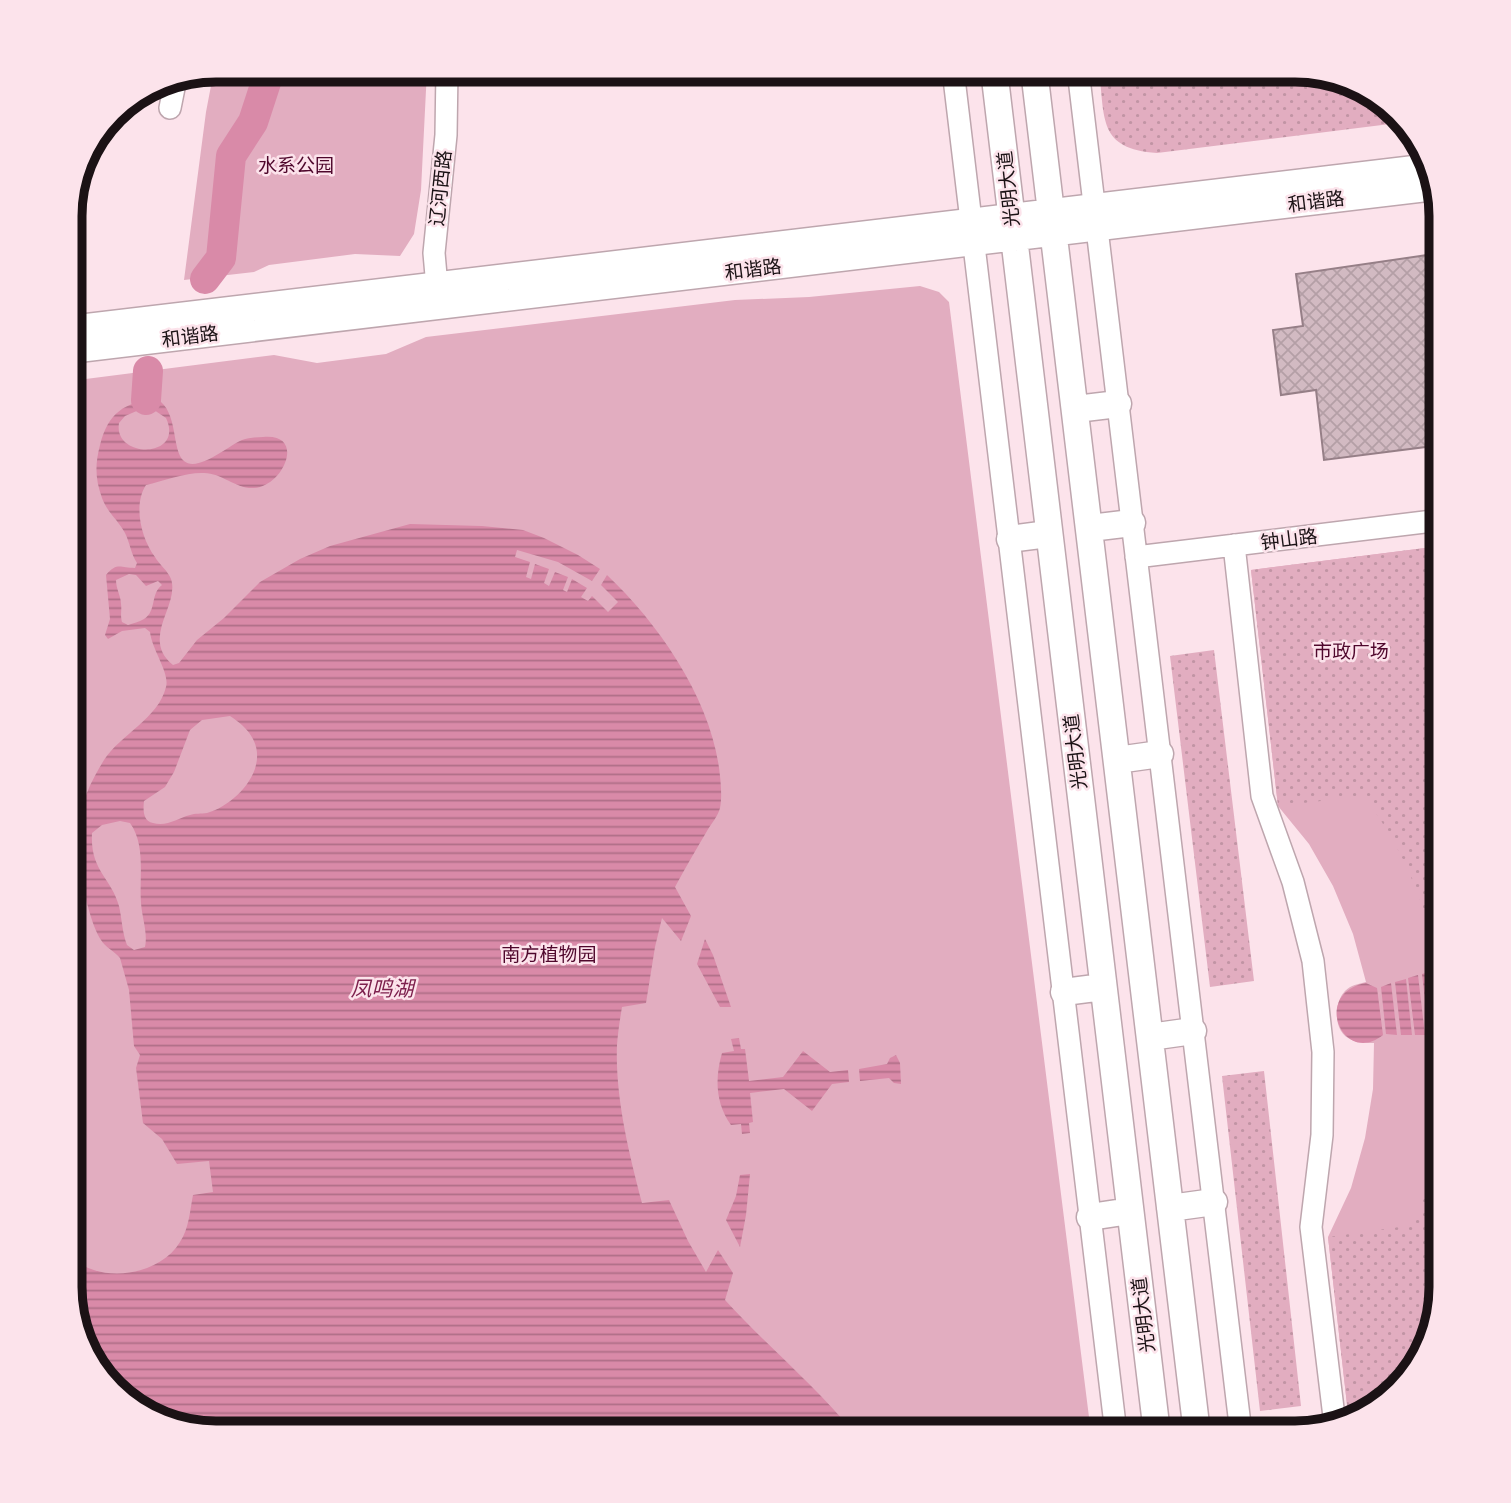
<svg xmlns="http://www.w3.org/2000/svg" width="1511" height="1503" font-family="'Asap Condensed','Noto Sans SC',sans-serif">
<defs>
<pattern id="garden-dots" width="8" height="8" patternUnits="userSpaceOnUse" patternTransform="scale(1.75)"><rect width="8" height="8" fill="#e2adc0"/><path d="M2 2h.1M6 6h.1" fill="none" stroke="#c194a4" stroke-width="1.8" stroke-linecap="round"/></pattern>
<pattern id="water-rules" width="6" height="5" patternUnits="userSpaceOnUse" patternTransform="scale(1.75)"><rect width="6" height="5" fill="#d98aa8"/><path d="M0 2.5h6" fill="none" stroke="#af6f88"/></pattern>
<pattern id="building-cross-hatch" width="8" height="8" patternUnits="userSpaceOnUse" patternTransform="scale(1.75)"><rect width="8" height="8" fill="#d2bac2"/><path d="M0 0l8 8M0 8l8-8" fill="none" stroke="#b49fa6"/></pattern>
</defs>
<rect width="100%" height="100%" fill="#fce3eb"/>
<path fill="#e2adc0" d="M214,70H427L421,190L414,234L400,256L355,254L269,265L254,272L184,280L206,112Z
M920,286L939,292L949,302L1091,1433H216L160,1422L107,1384L81,1342L70,1287V381L274,355L317,363L386,354L426,337L735,300L809,297Z
M1441,546V1287L1430,1343L1392,1396L1349,1422L1328,1237L1351,1188L1365,1138L1373,1089L1374,1043C1367,1043 1359,1043 1352,1040C1333,1033 1333,1004 1345,991C1351,985 1358,984 1366,982L1353,934L1333,886L1309,844L1278,806L1251,570Z"/>
<path fill="url(#garden-dots)" d="M1099,70H1304L1359,85L1406,122L1157,153C1098,149 1105,119 1099,70Z
M1441,546V929L1429,930C1415,878 1396,840 1364,796L1278,806L1251,570Z
M1214,650L1254,981L1210,987L1170,656Z
M1264,1071L1301,1406L1260,1411L1222,1076Z
M1441,1133V1287L1430,1343L1392,1396L1349,1422L1328,1237L1413,1225L1427,1191Z"/>
<path fill="url(#water-rules)" fill-rule="evenodd" d="M157,399C179,412 171,450 184,461C198,473 229,445 242,440C248,438 256,437 263,437C304,433 286,480 260,487C239,493 224,473 204,473C188,472 163,481 146,485C133,505 141,538 155,557C159,564 168,571 171,579C180,605 140,638 173,665L179,663L197,640L224,618L260,582L300,559L330,546L410,524L482,526L523,530L544,538L578,555L600,569L592,581L558,562L517,550L515,557L530,562L526,577L531,579L535,564L549,569L544,583L549,586L555,572L568,577L563,590L567,592L572,579L587,588L581,597L588,601L592,596L608,612L618,602L601,585L607,575C660,625 713,702 720,776C721,786 722,798 720,808C718,816 711,824 707,831C696,850 685,868 675,887L691,916L681,941L662,918L655,947L646,1003L622,1007C620,1019 618,1032 617,1045C615,1097 629,1153 642,1203L669,1200L688,1241L706,1272L718,1250L733,1273L725,1300C767,1346 815,1385 854,1433H216L160,1422L107,1384L81,1342L70,1287V1255C97,1285 159,1277 180,1242C189,1229 190,1210 193,1195L213,1192L209,1161L177,1164L162,1139L143,1123L136,1068L140,1055L134,1046L129,990L120,958C114,951 105,947 101,940C92,927 82,888 82,873C82,866 86,859 86,852C85,843 81,834 81,825C79,804 93,778 104,760C121,734 158,719 166,687C170,673 152,650 150,632L145,628L122,631L108,639L105,635L110,619L106,575C117,562 120,568 135,568L137,563C131,554 130,543 125,533C118,520 107,512 102,498C95,479 95,464 100,445C108,413 124,402 157,399ZM139,410H154L166,418C185,459 113,459 119,423L125,416ZM129,574L136,575L146,586L158,581L162,585C150,594 157,611 144,619C139,622 133,623 128,625L122,622C120,614 122,611 121,604C121,596 116,589 116,580ZM230,716C239,722 248,729 253,739C269,770 235,805 207,813C201,814 195,813 190,815C178,818 167,827 153,823C143,821 143,810 144,801L165,787L174,772L190,730L202,720ZM120,821L130,823C146,845 139,878 141,903C142,918 148,933 145,947L134,950L127,945C122,932 122,919 119,906C111,877 90,871 92,833L102,825Z
M705,939L713,955L731,1007H720L697,964Z
M1431,971L1441,1004L1439,1035H1429L1422,974Z
M1418,975L1425,1035H1415L1408,978Z
M1406,979L1412,1035H1401L1395,982Z
M1366,983L1377,988L1383,1035C1343,1067 1311,993 1366,983Z
M1391,983L1397,1035L1386,1034L1381,987Z
M739,1038L741,1049H745L749,1081L783,1077L803,1051L830,1072L848,1070L849,1082L832,1084L812,1111L784,1089L750,1093L753,1122L749,1123L750,1133L742,1134L741,1124L731,1125C715,1103 715,1077 722,1053L734,1051L731,1039Z
M896,1055L900,1063L901,1084L894,1083L889,1078L860,1081L859,1069L887,1064L890,1058Z
M750,1174L746,1215L740,1247L726,1220L736,1196L740,1175Z"/>
<g fill="none" stroke-linecap="round" stroke-linejoin="round">
<path stroke="#d98aa8" stroke-width="30" d="M205,279L221,258L231,156L253,122L270,70
M146,400L148,371"/>
</g>
<path fill="url(#building-cross-hatch)" stroke="#967f87" stroke-width="2" d="M1441,253V445L1324,460L1316,390L1281,395L1273,330L1303,326L1296,274Z"/>
<g fill="none" stroke-linecap="round" stroke-linejoin="round">
<defs>
<path id="minor" d="M953,70L1116,1433
M1078,70L1241,1433
M170,108L176,78
M438,298L434,253L446,135L447,70
M1234,545L1262,796L1293,882L1313,961L1323,1052L1322,1135L1311,1227L1335,1425
M1136,557L1441,520"/>
<path id="major" d="M994,70L1157,1433
M1034,70L1197,1433
M70,329L1431,167
M70,350L1435,187
M1076,409L1118,404
M1090,528L1132,523
M1010,539L1048,534
M1117,760L1160,754
M1064,992L1103,987
M1150,1037L1193,1031
M1170,1208L1214,1202
M1090,1217L1130,1211"/>
</defs>
<use href="#minor" stroke="#bea6ae" stroke-width="24"/>
<use href="#major" stroke="#bea6ae" stroke-width="29"/>
<use href="#minor" stroke="#fff" stroke-width="21"/>
<use href="#major" stroke="#fff" stroke-width="26"/>
</g>
<g text-anchor="middle" dominant-baseline="central" stroke-width="5" stroke-linejoin="round" paint-order="stroke">
<g font-size="19" fill="#4f072c" stroke="#fce3eb">
<text x="296" y="165">水系公园</text>
<text x="1351" y="651">市政广场</text>
<text x="549" y="954">南方植物园</text>
</g>
<g font-size="19" fill="#1b1215" stroke="#fce3eb">
<text transform="translate(440 188) rotate(-84)">辽河西路</text>
<text transform="translate(1008 189) rotate(-96)">光明大道</text>
<text transform="translate(1316 201) rotate(-7)">和谐路</text>
<text transform="translate(753 269) rotate(-7)">和谐路</text>
<text transform="translate(190 336) rotate(-7)">和谐路</text>
<text transform="translate(1289 539) rotate(-7)">钟山路</text>
<text transform="translate(1075 752) rotate(-97)">光明大道</text>
<text transform="translate(1143 1315) rotate(-97)">光明大道</text>
</g>
<g font-size="21" font-style="italic" fill="#7d204d" stroke="#fce3eb">
<text x="382" y="988">凤鸣湖</text>
</g>
</g>
<path d="M0 0H1511V1503H0ZM216 82H1295A134 134 0 0 1 1429 216V1287A134 134 0 0 1 1295 1421H216A134 134 0 0 1 82 1287V216A134 134 0 0 1 216 82Z" fill="#fce3eb" fill-rule="evenodd"/>
<path fill="none" stroke="#1b1215" stroke-width="9" d="M216 82H1295A134 134 0 0 1 1429 216V1287A134 134 0 0 1 1295 1421H216A134 134 0 0 1 82 1287V216A134 134 0 0 1 216 82Z"/>
</svg>
